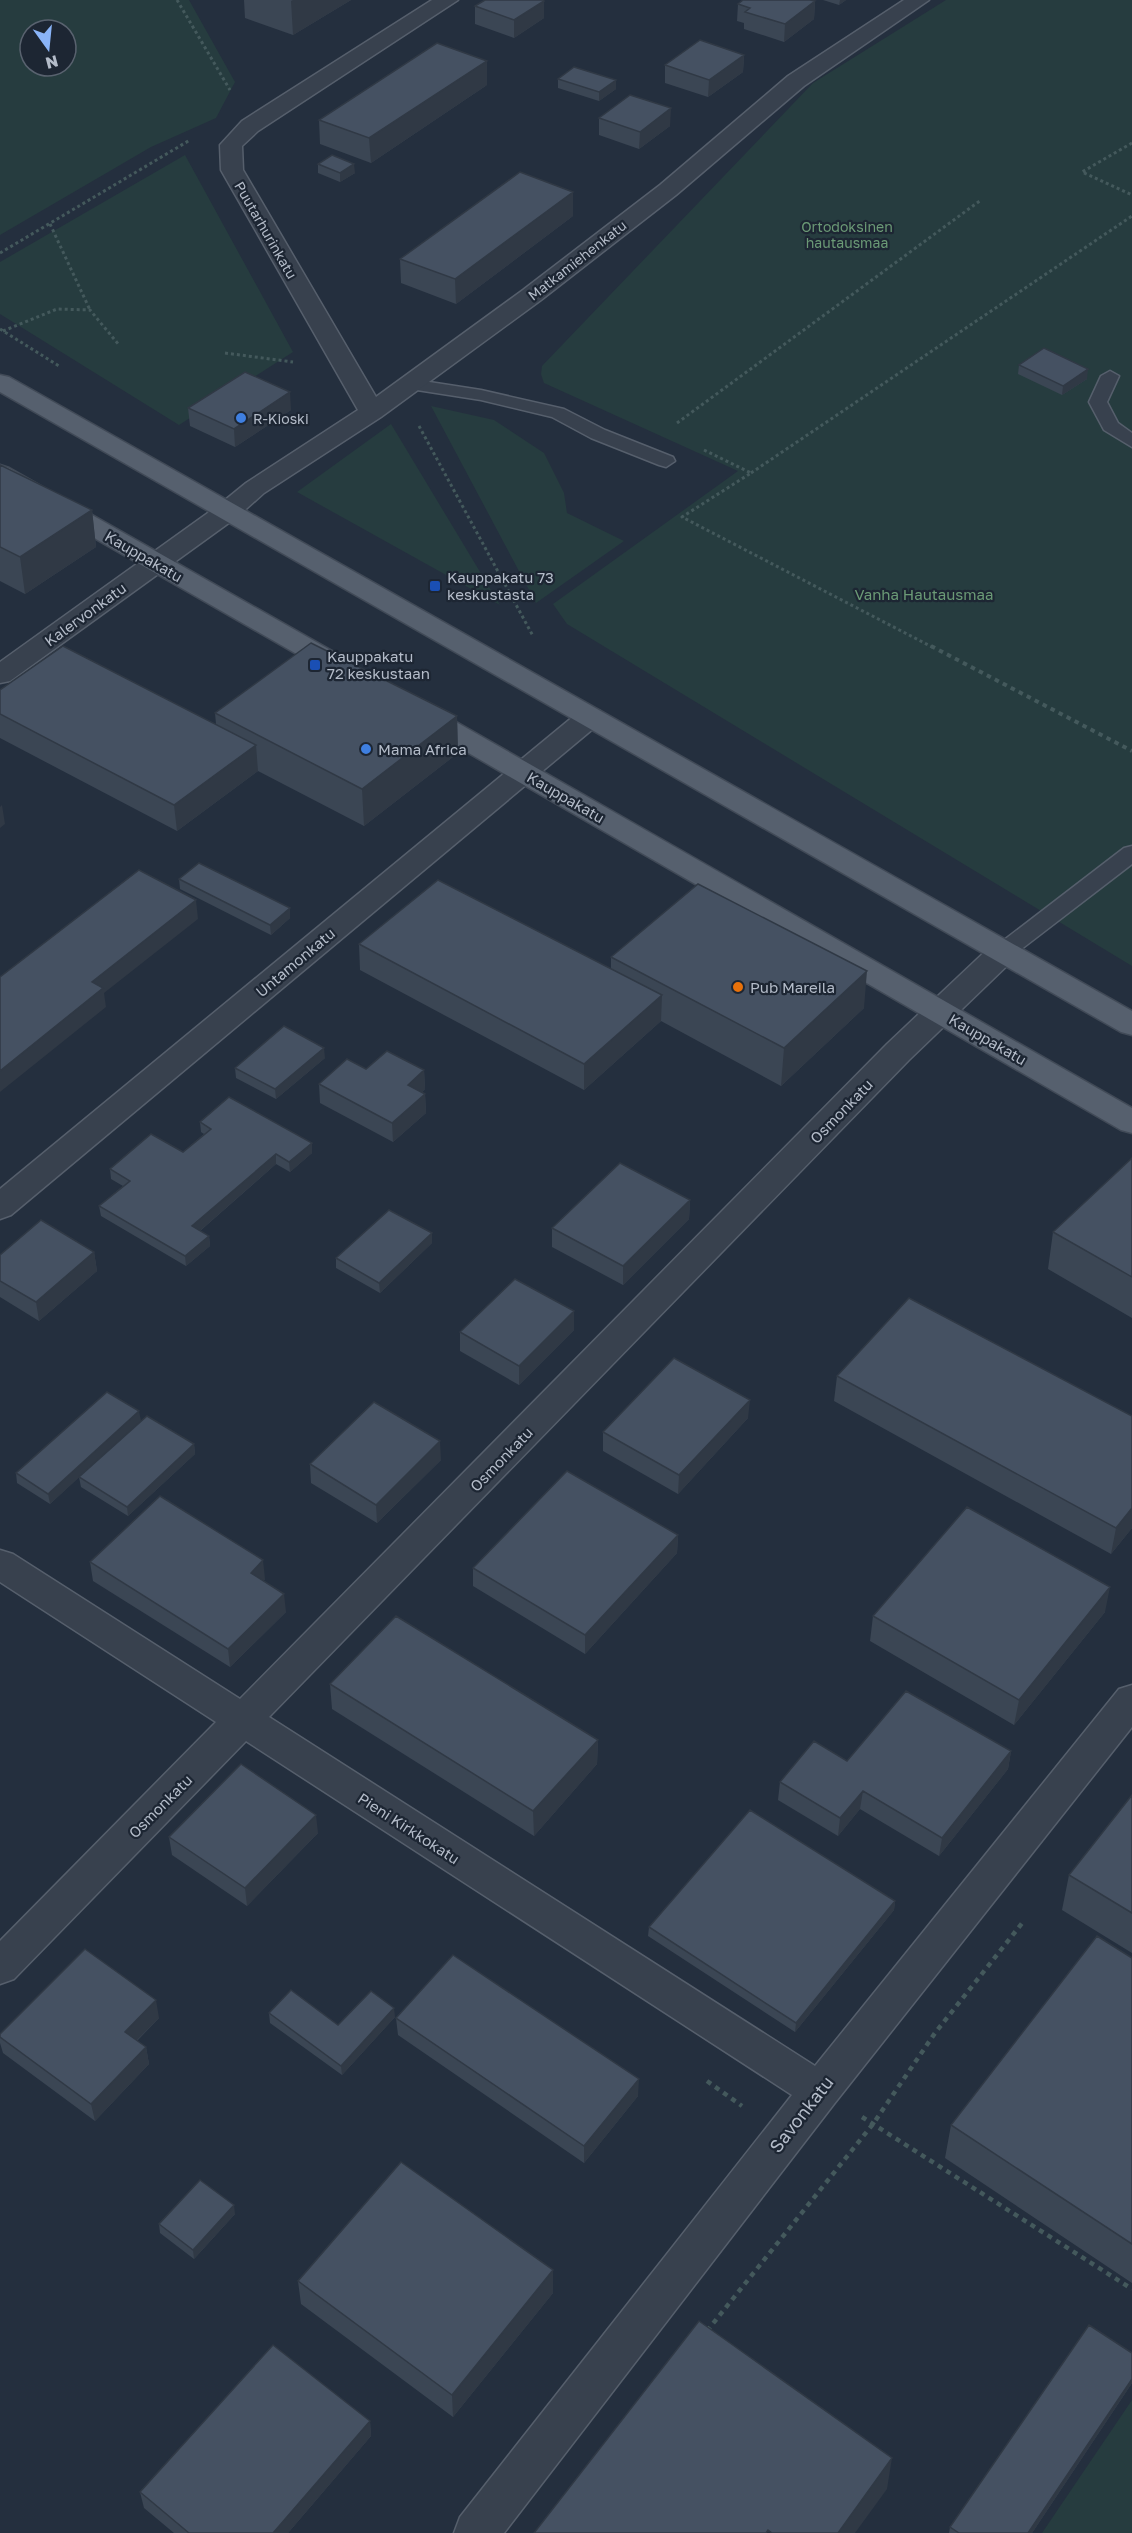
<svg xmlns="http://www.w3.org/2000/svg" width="1132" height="2533" font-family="'Golos Text',sans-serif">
<rect width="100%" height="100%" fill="#242f3e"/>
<path fill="#263c3f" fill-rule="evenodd" d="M0,0H189L235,82L216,118L151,147L0,235ZM30,30H66V66H30Z
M946,0H1132V966L567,624L553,604L738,471L544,383L541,374L542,366L813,83Z
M185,155L293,352L179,425L0,314V262Z
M431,406L494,420L544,453L564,493L567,513L624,541L536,603Z
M391,424L500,605L297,492Z
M1132,2400V2533H1042Z"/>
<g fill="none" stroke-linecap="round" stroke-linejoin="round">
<defs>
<path id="lane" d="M1110,371L1119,376L1107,402L1118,423L1132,433V447L1104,430L1089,402L1101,376Z
M410,379L481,390L564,409L605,430L673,457L675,461L666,467L659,465L591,438L552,417L481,400L404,388L401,384Z
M1132,846V864L1011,957L1003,959L995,957L992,952L995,947L1124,848Z"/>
<path id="street" d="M432,0H458L258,131L242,146L243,170L376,397L523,290L660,185L788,76L904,0H929L804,86L676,195L541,300L381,417L264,493L237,517L10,681L0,683V662L219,505L246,483L358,410L221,170L220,145L242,121Z
M590,708L600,711L604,717L600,723L11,1215L0,1219V1189L580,711Z
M1003,942L1014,945L1018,952L1014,959L909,1060L269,1717L815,2066L1119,1689L1132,1685V1727L834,2104L504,2533H454L460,2517L792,2095L246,1741L14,1979L0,1984V1941L216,1722L0,1582V1550L13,1554L240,1699L887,1044L992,945Z"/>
<path id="primary" d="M0,375L9,377L1132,1011V1035L1121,1032L0,392Z
M0,465L9,468L355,664L359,670L355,676L345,678L335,676L0,484Z
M418,703L428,706L1132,1108V1133L1121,1130L408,718L404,712L408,706Z"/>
</defs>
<use href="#lane" stroke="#565f6c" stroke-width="3"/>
<use href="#street" stroke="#565f6c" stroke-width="3"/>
<use href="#primary" stroke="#414a57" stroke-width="3"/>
<path stroke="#44595c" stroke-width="3" stroke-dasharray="3 3" stroke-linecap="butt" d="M177,0L230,90
M1132,143L1082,172L1132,195
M50,224L90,310
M0,253L190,140
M0,329L59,366
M3,331L57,309L90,310L119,345
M225,353L293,362
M677,423L981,200
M419,426L533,636
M704,450L751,473L682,517L934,648
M751,473L1132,216"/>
<path stroke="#44595c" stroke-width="4" stroke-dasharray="4.5 4.5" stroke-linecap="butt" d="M931,646L1132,751"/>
<path stroke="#44595c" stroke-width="4.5" stroke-dasharray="5 5" stroke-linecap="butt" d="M707,2081L742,2106
M862,2117L1132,2289
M707,2331L873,2124L935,2033L1023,1922"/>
<use href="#lane" fill="#38414e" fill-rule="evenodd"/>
<use href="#street" fill="#38414e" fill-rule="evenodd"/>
<use href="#primary" fill="#56606e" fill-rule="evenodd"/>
</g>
<path fill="#3b4654" d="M244,0H351L293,35L245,18Z
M823,0H846L839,5Z
M544,1V18L514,38L475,24V6Z
M815,1L814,19L784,42L744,29V23L737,21L738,4Z
M744,55L743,72L708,97L665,83V65Z
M558,79L616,89L599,101L558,88Z
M487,85L371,163L320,144L319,120Z
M599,118L670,126L639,149L599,135Z
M318,164L355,173L340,182L318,173Z
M573,216L456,304L401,283L400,259Z
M1019,365L1087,379L1062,395L1018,374Z
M188,408L291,410L235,447L190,426Z
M0,465L92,510L96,547L25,594L0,581Z
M0,690L216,724L215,713L457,716L458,753L364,826L258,771L177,831L0,738Z
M179,879L290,918L271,935L180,889Z
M359,944L611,969V957L864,1008L781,1086L661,1021L584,1090L360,970Z
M325,1058L276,1099L236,1078L235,1068Z
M366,1069L424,1070L425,1089L422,1092L425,1094L426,1113L393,1142L320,1103L319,1084Z
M200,1122L312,1153L290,1172L276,1164L200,1231L209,1236L210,1246L186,1266L101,1216L99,1206L123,1186L111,1179L110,1169L183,1152L204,1134L201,1132Z
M1132,1158V1318L1048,1269L1053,1232Z
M690,1200L689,1219L623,1285L552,1247V1228Z
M432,1243L380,1293L336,1268V1258Z
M94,1252L97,1271L39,1321L0,1297V1255Z
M574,1330L519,1385L460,1351V1332Z
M837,1376L1132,1416V1528L1111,1554L834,1401Z
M748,1418L678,1494L603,1451V1432Z
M141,1421L194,1444L195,1454L128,1516L81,1487L79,1477L50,1504L17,1483L16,1473Z
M441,1460L377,1523L311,1483L310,1464Z
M678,1535L677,1553L585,1654L473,1586V1568Z
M90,1562L265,1579L263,1581L286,1612L230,1667L93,1581Z
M1105,1612L1014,1725L870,1641L873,1616Z
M330,1684L598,1740L597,1764L534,1836L332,1709Z
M1011,1751L1008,1769L939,1856L860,1809L838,1836L778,1800L780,1782L847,1761Z
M1132,1795V1953L1062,1910L1069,1875Z
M318,1833L247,1906L172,1855L169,1837Z
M895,1901L894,1910L795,2032L648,1936L649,1927Z
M1132,1958V2283L945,2158L951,2125Z
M269,2013L338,2025L395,2017L342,2075L270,2023Z
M159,2018L137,2041L146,2047L149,2064L95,2121L3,2053L0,2043V2034Z
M396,2018L638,2096L584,2163L398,2035Z
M235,2214L194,2259L160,2233L159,2224Z
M553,2270V2293L453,2417L301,2304L298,2281Z
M1132,2353V2383L1032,2533H949L950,2527Z
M370,2421L371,2436L288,2533H174L144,2508L140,2492Z"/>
<path fill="#303945" d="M293,0H351L293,35L291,1Z
M840,0H846L839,5Z
M544,1V18L514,38V20Z
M815,1L814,19L784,42L785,24Z
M744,55L743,72L708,97L709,80Z
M487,61V85L371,163L369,138Z
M616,80V89L599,101V92Z
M671,108L670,126L639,149L640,132Z
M354,164L355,173L340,182V173Z
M573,192V216L456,304L455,279Z
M1088,369L1087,379L1062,395L1063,386Z
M290,392L291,410L235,447L234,429Z
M92,510L96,547L25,594L20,557Z
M457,716L458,753L364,826L362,789Z
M256,745L258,771L177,831L174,805Z
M2,805L5,824L0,828V807Z
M196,900L198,919L104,993L106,1007L0,1092V1071L92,982Z
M290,908V918L271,935L270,925Z
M867,971L864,1008L781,1086L784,1048Z
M662,995L661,1021L584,1090V1064Z
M324,1048L325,1058L276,1099L275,1089Z
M424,1070L425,1089L409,1104L408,1085Z
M425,1094L426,1113L393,1142L392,1123Z
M312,1143V1153L290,1172L289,1162Z
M276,1154V1164L194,1236L192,1226Z
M690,1200L689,1219L623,1285V1266Z
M432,1233V1243L380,1293L379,1283Z
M209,1236L210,1246L186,1266L185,1256Z
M94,1252L97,1271L39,1321L36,1302Z
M574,1311V1330L519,1385V1366Z
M750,1400L748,1418L678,1494L679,1475Z
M139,1411L141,1421L50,1504L48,1494Z
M440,1441L441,1460L377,1523L376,1505Z
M194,1444L195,1454L128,1516L127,1507Z
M1132,1508V1528L1111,1554L1116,1528Z
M678,1535L677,1553L585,1654V1635Z
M263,1560L265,1579L253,1592L251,1573Z
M1110,1587L1105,1612L1014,1725L1019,1700Z
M284,1594L286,1612L230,1667L228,1649Z
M598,1740L597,1764L534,1836L533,1811Z
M1011,1751L1008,1769L939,1856L942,1838Z
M863,1791L860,1809L838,1836L840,1818Z
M316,1815L318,1833L247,1906L245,1888Z
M895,1901L894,1910L795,2032L796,2023Z
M156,2000L159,2018L128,2049L125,2032Z
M394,2008L395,2017L342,2075L341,2066Z
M146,2047L149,2064L95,2121L91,2104Z
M639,2079L638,2096L584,2163V2146Z
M234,2205L235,2214L194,2259L193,2250Z
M553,2270V2293L453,2417L452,2395Z
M1132,2379V2383L1032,2533H1028Z
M370,2421L371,2436L288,2533H273Z
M892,2458L887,2489L855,2533H838Z"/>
<path fill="#455162" stroke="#303945" stroke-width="1.5" d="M485,0H543L544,1L514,20L475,6Z
M743,0H810L815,1L785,24L745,12L750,8L738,4Z
M700,40L744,55L709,80L665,65Z
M437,43L487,61L369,138L319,120Z
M574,67L616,80L599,92L558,79Z
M630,95L671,108L640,132L599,118Z
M332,155L354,164L340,173L318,164Z
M520,172L573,192L455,279L400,259Z
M1044,348L1088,369L1063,386L1019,365Z
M245,372L290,392L234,429L188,408Z
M0,465L92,510L20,557L0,547Z
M311,643L457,716L362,789L215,713Z
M63,646L256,745L174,805L0,714V690Z
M199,863L290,908L270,925L179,879Z
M139,870L196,900L92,982L103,988L0,1071V977Z
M438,880L662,995L584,1064L359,944Z
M698,884L867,971L784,1048L611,957Z
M284,1026L324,1048L275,1089L235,1068Z
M387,1051L424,1070L408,1085L425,1094L392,1123L319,1084L347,1059L366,1069Z
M229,1097L312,1143L289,1162L276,1154L192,1226L209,1236L185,1256L99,1206L130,1181L110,1169L151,1134L183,1152L211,1129L200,1122Z
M1132,1158V1277L1053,1232Z
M620,1163L690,1200L623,1266L552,1228Z
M389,1210L432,1233L379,1283L336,1258Z
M41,1220L94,1252L36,1302L0,1281V1255Z
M515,1279L574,1311L519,1366L460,1332Z
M909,1298L1132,1416V1508L1116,1528L837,1376Z
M674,1358L750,1400L679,1475L603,1432Z
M107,1392L139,1411L48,1494L16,1473Z
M374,1402L440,1441L376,1505L310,1464Z
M147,1416L194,1444L127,1507L79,1477Z
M567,1471L678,1535L585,1635L473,1568Z
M160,1496L263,1560L251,1573L284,1594L228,1649L90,1562Z
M967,1507L1110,1587L1019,1700L873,1616Z
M396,1616L598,1740L533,1811L330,1684Z
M906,1691L1011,1751L942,1838L863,1791L840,1818L780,1782L814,1741L847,1761Z
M241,1764L316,1815L245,1888L169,1837Z
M1132,1795V1913L1069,1875Z
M750,1810L895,1901L796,2023L649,1927Z
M1097,1936L1132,1958V2244L951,2125Z
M85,1949L156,2000L125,2032L146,2047L91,2104L0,2037V2034Z
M453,1955L639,2079L584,2146L396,2018Z
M291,1990L338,2025L371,1991L394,2008L341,2066L269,2013Z
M401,2162L553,2270L452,2395L298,2281Z
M200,2180L234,2205L193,2250L159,2224Z
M699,2321L892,2458L838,2533H772L768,2530L766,2533H534Z
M1089,2325L1132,2353V2379L1028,2533H959L950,2527Z
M273,2345L370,2421L273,2533H189L140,2492Z"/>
<g fill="#3f7fe0" stroke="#1d2633" stroke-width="2">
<circle cx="241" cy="418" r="6"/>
<circle cx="366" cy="749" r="6"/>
</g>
<g fill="#1a4fb4" stroke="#1d2633" stroke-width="2">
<rect x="429" y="580" width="12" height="12" rx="3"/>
<rect x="309" y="659" width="12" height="12" rx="3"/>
</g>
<circle fill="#e8710a" stroke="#1d2633" stroke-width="2" cx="738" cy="987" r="6"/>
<g text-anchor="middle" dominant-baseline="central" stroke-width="4.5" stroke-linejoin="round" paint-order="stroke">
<g font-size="14" fill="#6b9a76" stroke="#1d2633">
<text x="847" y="226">Ortodoksinen<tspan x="847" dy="16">hautausmaa</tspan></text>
</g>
<g font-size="14" fill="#b4bcc9" stroke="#1d2633">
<text transform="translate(266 230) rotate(60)">Puutarhurinkatu</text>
<text transform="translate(577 260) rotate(-38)">Matkamiehenkatu</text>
</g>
<g font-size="14" fill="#b4bcc9" stroke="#1d2633" text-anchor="start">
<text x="253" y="418">R-Kioski</text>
</g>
<g font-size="15" fill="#b4bcc9" stroke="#1d2633">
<text transform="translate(144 556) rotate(30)">Kauppakatu</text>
<text transform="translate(85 614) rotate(-36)">Kalervonkatu</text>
<text transform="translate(566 797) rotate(30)">Kauppakatu</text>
<text transform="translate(295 962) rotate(-40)">Untamonkatu</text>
<text transform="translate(988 1039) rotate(30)">Kauppakatu</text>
<text transform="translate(841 1111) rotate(-46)">Osmonkatu</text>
<text transform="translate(501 1459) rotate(-46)">Osmonkatu</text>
<text transform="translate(160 1806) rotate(-45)">Osmonkatu</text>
<text transform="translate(409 1828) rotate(33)">Pieni Kirkkokatu</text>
</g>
<g font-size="15" fill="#b4bcc9" stroke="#1d2633" text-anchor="start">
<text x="447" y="577">Kauppakatu 73<tspan x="447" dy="17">keskustasta</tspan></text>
<text x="327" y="656">Kauppakatu<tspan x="327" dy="17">72 keskustaan</tspan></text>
<text x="378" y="749">Mama Africa</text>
<text x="750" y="987">Pub Mareila</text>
</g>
<g font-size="15" fill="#6b9a76" stroke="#1d2633">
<text x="924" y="594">Vanha Hautausmaa</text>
</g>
<g font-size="18" fill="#b4bcc9" stroke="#1d2633">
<text transform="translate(801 2114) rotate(-52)">Savonkatu</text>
</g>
</g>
<g transform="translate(48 48) rotate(165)"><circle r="28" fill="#1d2633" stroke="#59626f" stroke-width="1.5"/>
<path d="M0-4.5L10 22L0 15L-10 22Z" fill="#8ab4f8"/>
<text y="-9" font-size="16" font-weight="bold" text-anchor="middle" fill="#b4bcc9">N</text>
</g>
</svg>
